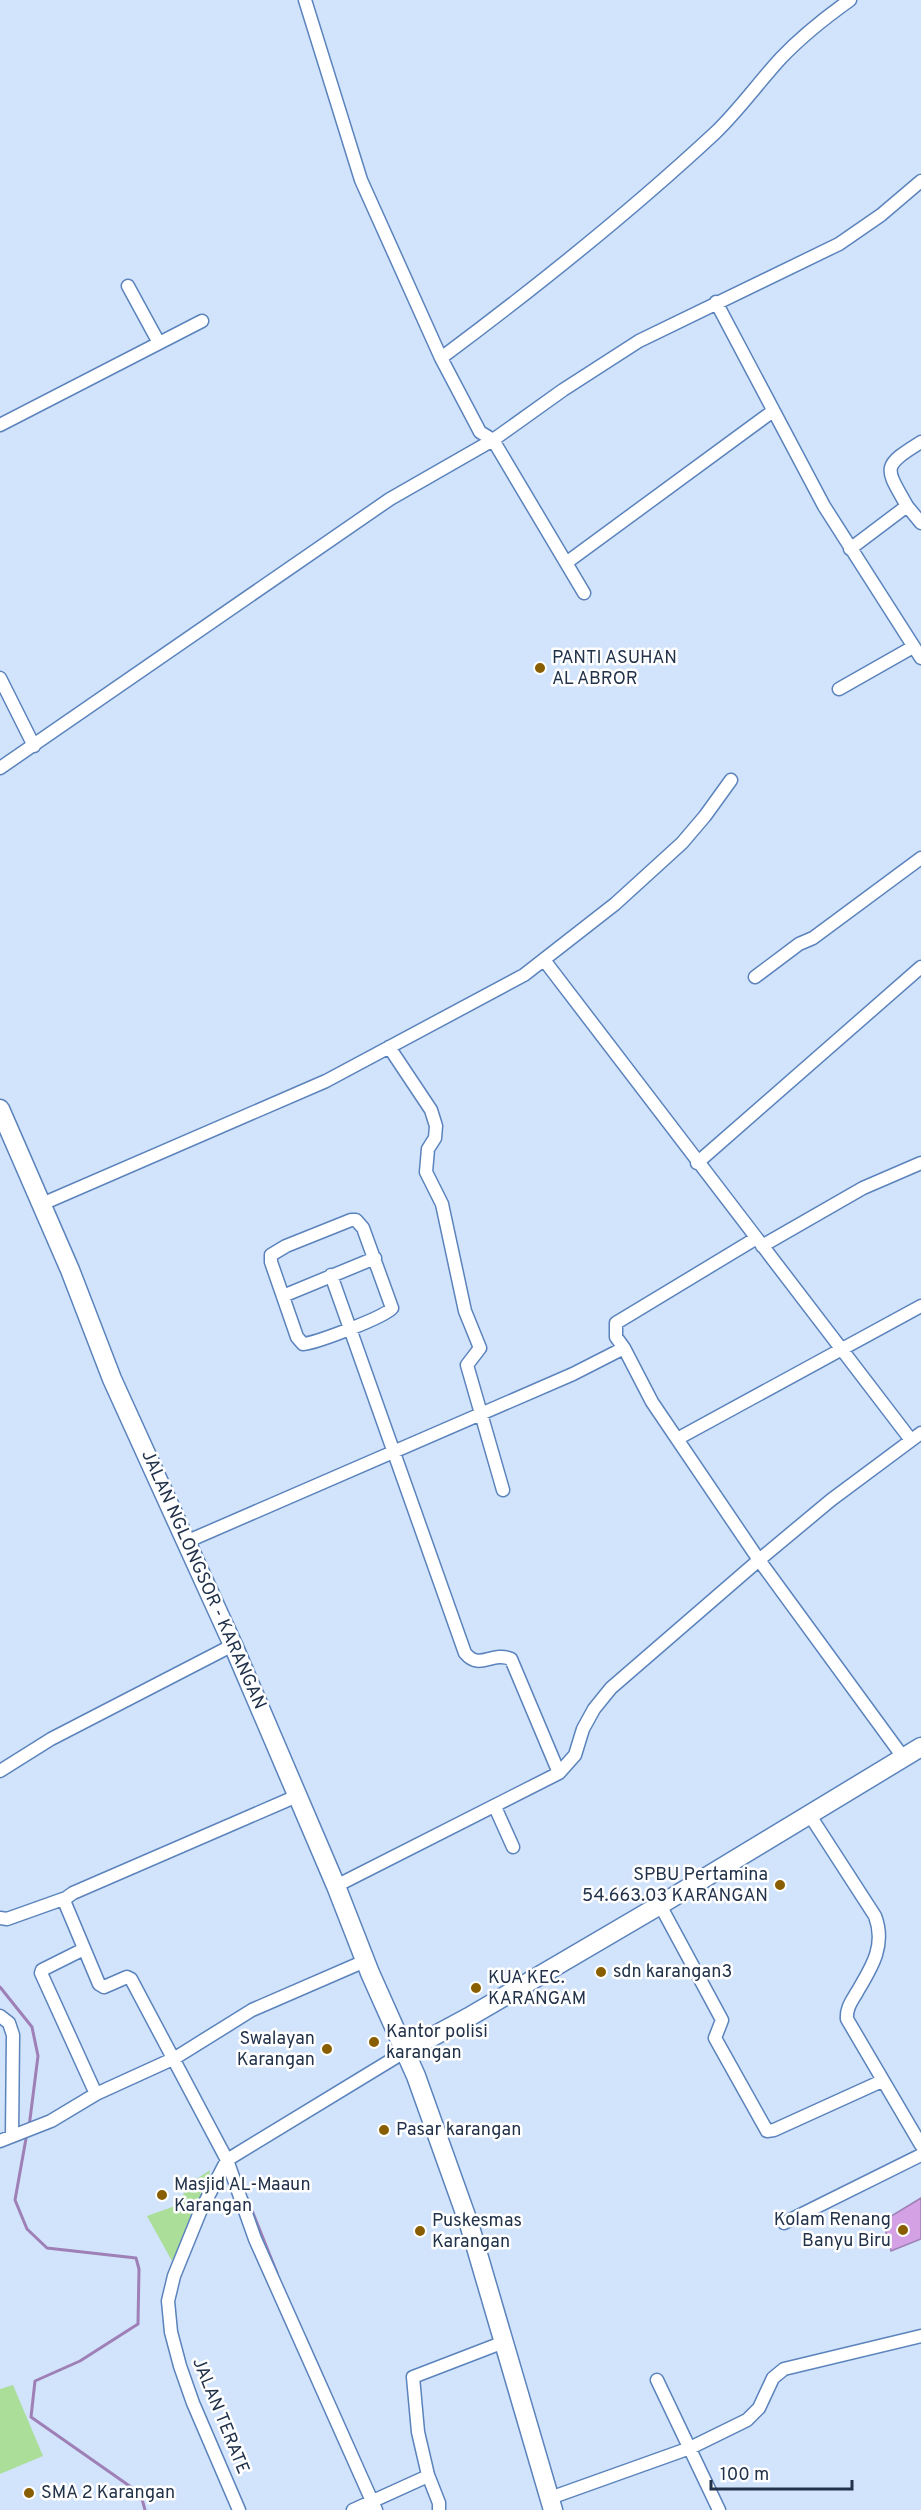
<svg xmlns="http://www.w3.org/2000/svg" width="921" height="2510" font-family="Overpass,sans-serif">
<rect width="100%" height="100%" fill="#d2e3fc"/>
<path fill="#abde99" d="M210,2170L207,2190L172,2261L147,2216L175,2206L192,2182Z
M13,2385L43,2456L0,2474V2389Z"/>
<path fill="#d3a1e4" stroke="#9e80b6" stroke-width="1.5" d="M921,2198V2239L891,2251L883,2221Z"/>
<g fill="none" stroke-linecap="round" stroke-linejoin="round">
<path stroke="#9e80b6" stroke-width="3" d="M0,1987L32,2027L38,2056L29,2127
M27,2133L15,2200L27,2229L47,2248L136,2258L139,2269L138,2324L80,2361L35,2381L31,2417L131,2487L142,2499L145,2510
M247,2198L277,2273
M306,2339L329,2391"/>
<defs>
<path id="minor" d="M305,0L361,180L441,358L480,432L493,440L584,593
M128,286L159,343
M716,302L824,506L921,658
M441,358C535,288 629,213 715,133C739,110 758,83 781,58C802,36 826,17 850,0
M0,425L202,321
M907,506L921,523
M850,549L907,506C885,467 881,467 921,442
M566,563L773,411
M0,678L34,746
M839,689L913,647
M0,768L390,499L493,440L563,390L639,341L839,244L881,215L921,181
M544,960L911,1440
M755,977L799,944L813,938L921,858
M389,1047L431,1110L436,1126L435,1138L428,1149L426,1172L442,1204L465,1311L480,1348L467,1365L503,1490
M697,1163L921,967
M42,1204L326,1081L524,975L615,904L682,843L705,816L731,780
M351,1220H356L363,1228L392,1308C385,1317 316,1343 303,1344L297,1337L271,1262V1255L286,1246Z
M762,1246L863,1188L921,1163
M331,1275L465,1653C480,1671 491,1651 511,1659L559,1773
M283,1296L375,1258
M624,1348L616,1337V1323L755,1239
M677,1439L921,1306
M188,1541L573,1374L624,1348L652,1402L759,1560L611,1688L594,1709L583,1729L575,1755L559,1773L336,1886
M903,1757L759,1560L831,1500L921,1433
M0,1771L51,1739L233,1645
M297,1796L73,1893L66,1898L65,1903L99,1984L104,1987L127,1977L131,1979L227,2160L255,2239L376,2510
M495,1807L513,1847
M809,1814L875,1916C886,1945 872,1967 857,1992C852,2001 846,2008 847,2019L921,2145
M660,1905L722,2020L715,2038L767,2131L774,2130L882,2081
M0,1918L7,1919L66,1898
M84,1949L42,1970L41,1973L96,2094
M0,2016L9,2023L13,2035L12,2135
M0,2141L51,2121L96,2094L175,2058L252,2010L365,1961
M784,2223L921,2155
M657,2380L719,2510
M550,2498L690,2448L747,2420L759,2408L773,2378L784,2369L921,2336
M239,2510L193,2403L180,2366L171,2332L168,2301L174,2276L200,2212L227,2160L406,2051
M353,2510L428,2476
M439,2510V2503L428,2475L418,2432L413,2377L504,2342"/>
<path id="highway" d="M0,1109L70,1270L112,1379L233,1645L336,1886L370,1973L416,2076L470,2227L553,2510
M406,2051L469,2017L660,1905L921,1747"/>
</defs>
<use href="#minor" stroke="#5b83bc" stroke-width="15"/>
<use href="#highway" stroke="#5b83bc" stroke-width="21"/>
<use href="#minor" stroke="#fff" stroke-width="12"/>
<use href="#highway" stroke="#fff" stroke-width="18"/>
</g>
<g fill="#895e00" stroke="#fff" stroke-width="2">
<circle cx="540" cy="668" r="6"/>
<circle cx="780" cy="1885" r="6"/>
<circle cx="601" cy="1972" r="6"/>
<circle cx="476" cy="1988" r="6"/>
<circle cx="374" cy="2042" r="6"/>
<circle cx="327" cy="2049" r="6"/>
<circle cx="384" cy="2130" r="6"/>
<circle cx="162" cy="2195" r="6"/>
<circle cx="903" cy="2230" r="6"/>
<circle cx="420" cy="2231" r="6"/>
<circle cx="29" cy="2493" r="6"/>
</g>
<g text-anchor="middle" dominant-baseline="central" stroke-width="5" stroke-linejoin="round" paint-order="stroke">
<g font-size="18" fill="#21324a" stroke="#fff" text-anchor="start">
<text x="552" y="658">PANTI ASUHAN<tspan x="552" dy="21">AL ABROR</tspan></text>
<text x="768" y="1875" text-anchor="end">SPBU Pertamina<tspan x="768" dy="21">54.663.03 KARANGAN</tspan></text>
<text x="613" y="1972">sdn karangan3</text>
<text x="488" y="1978">KUA KEC.<tspan x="488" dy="21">KARANGAM</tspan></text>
<text x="386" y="2032">Kantor polisi<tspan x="386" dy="21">karangan</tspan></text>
<text x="315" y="2039" text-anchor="end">Swalayan<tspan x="315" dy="21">Karangan</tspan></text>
<text x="396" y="2130">Pasar karangan</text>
<text x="174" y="2185">Masjid AL-Maaun<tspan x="174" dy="21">Karangan</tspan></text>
<text x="891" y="2220" text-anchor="end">Kolam Renang<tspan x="891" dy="21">Banyu Biru</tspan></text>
<text x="432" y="2221">Puskesmas<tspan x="432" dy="21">Karangan</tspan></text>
<text x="41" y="2493">SMA 2 Karangan</text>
</g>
<g font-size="18" fill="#21324a" stroke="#fff">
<text transform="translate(203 1580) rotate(66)">JALAN NGLONGSOR - KARANGAN</text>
<text transform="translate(220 2416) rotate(68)">JALAN TERATE</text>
</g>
</g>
<path d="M711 2480v9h141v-9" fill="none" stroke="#21324a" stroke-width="3"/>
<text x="720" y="2480" font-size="18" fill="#21324a" stroke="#ffffff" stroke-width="4.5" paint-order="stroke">100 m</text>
</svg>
